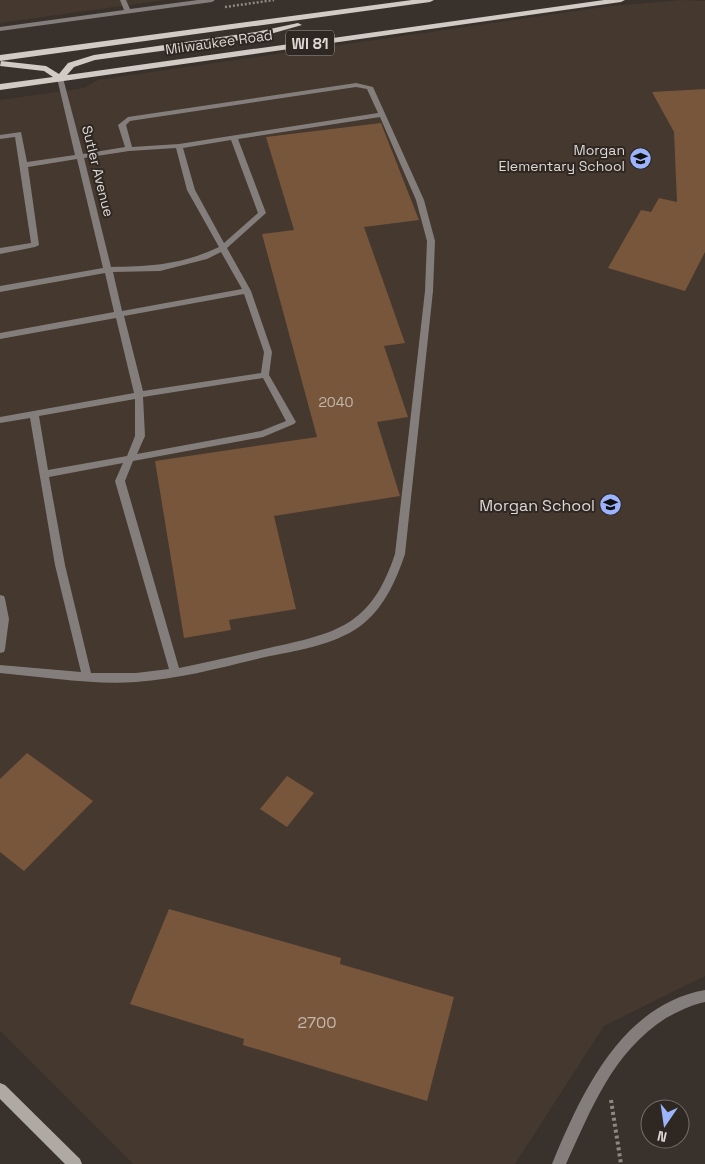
<svg xmlns="http://www.w3.org/2000/svg" width="705" height="1164" font-family="'Space Grotesk',sans-serif">
<rect width="100%" height="100%" fill="#39312b"/>
<path fill="#45382e" d="M0,0H165L0,23Z
M681,0L705,1V976L604,1026L515,1164H133L0,1031V100L84,88L98,80L110,78L611,6Z"/>
<path fill="#77563c" d="M705,89V252L685,291L608,268L641,210L651,212L659,198L677,202L674,132L652,92Z
M381,123L419,220L364,227L405,343L384,346L408,417L377,422L400,496L274,516L296,609L229,620L231,630L184,638L155,461L317,437L262,234L294,230L266,137Z
M27,753L93,801L24,871L0,852V779Z
M287,776L314,793L287,827L260,809Z
M169,909L341,958L340,964L454,997L427,1101L243,1045L244,1039L130,1004Z"/>
<g fill="none" stroke-linecap="round" stroke-linejoin="round">
<path stroke="#8f8883" stroke-width="2.5" stroke-dasharray="2 2" stroke-linecap="butt" d="M225,7L274,0"/>
<path stroke="#8f8883" stroke-width="4" stroke-dasharray="3 3" stroke-linecap="butt" d="M611,1100L621,1164"/>
<path fill="#837e7b" fill-rule="evenodd" d="M120,0H126L130,9L198,0H215L212,2L0,31V27L124,10Z
M60,76L63,78L83,154L125,147L118,125L128,117L356,83L373,87L424,200L435,241L433,291L405,554C396,581 383,610 359,627C333,645 300,650 270,656C226,666 182,679 136,682C91,685 45,677 0,673V665L81,672L55,565L30,418L0,423V417L134,393L116,318L0,339V333L114,312L105,273L0,292V286L103,268L77,159L28,167L39,245L35,247L0,254V248L31,243L15,137L0,139V135L21,132L27,162L75,155L57,78ZM356,87L367,89L378,113L179,144L132,147L126,125L130,121ZM380,117L416,200L427,241L425,291L395,554C371,626 337,633 269,648C239,655 209,662 179,668L125,481L133,461L263,437L294,424L296,422L269,375L272,352L251,291L227,248L266,213L238,139ZM231,140L258,213L224,243L195,190L183,148ZM176,148L187,190L219,247C181,265 152,266 111,267L84,158L129,151ZM221,252L242,289L122,311L113,272L160,271L207,259ZM244,294L264,352L261,373L143,391L124,316ZM263,378L286,421L261,431L137,454L145,436L143,397ZM135,399V436L127,456L48,470L39,416ZM123,463L115,481L169,669L136,673H91L65,565L49,477Z
M0,595L4,596L5,599L9,619L5,649L4,652L0,653Z"/>
<path fill="#837e7b" fill-rule="evenodd" d="M705,990V1002C691,1005 679,1011 666,1018C612,1053 592,1108 566,1164H552C581,1094 621,1005 705,990Z"/>
<path fill="#afa9a4" fill-rule="evenodd" d="M0,1083L5,1085L80,1159L82,1164H65L0,1099Z"/>
<path fill="#d2cac4" fill-rule="evenodd" d="M412,0H434L430,2L0,61V55Z
M604,0H625L621,2L0,90V84L53,77L44,71L0,66L1,61L46,66L59,74L68,63L94,55L256,32L298,23L302,25L256,38L95,60L74,67L67,75Z"/>
</g>
<defs>
<symbol id="school-disc" viewBox="-11 -11 22 22"><circle r="9.5" fill="#9cb4fd" stroke="#2f2722"/><path d="M0-5L7-2L0 1L-7-2ZM-4 1L0 2.5L4 1V4Q0 6-4 4Z" fill="#111"/></symbol>
</defs>
<g fill-rule="evenodd">
<use href="#school-disc" x="628" y="146" width="25" height="25"/>
<use href="#school-disc" x="598" y="492" width="25" height="25"/>
</g>
<g text-anchor="middle" dominant-baseline="central" stroke-width="4" stroke-linejoin="round" paint-order="stroke">
<g font-size="14" fill="#ddd8d4" stroke="#2f2722">
<text transform="translate(219 42) rotate(-8)">Milwaukee Road</text>
<text transform="translate(98 171) rotate(76)">Sutler Avenue</text>
</g>
<g font-size="14" fill="#ddd8d4" stroke="#2f2722" text-anchor="end">
<text x="625" y="150">Morgan<tspan x="625" dy="16">Elementary School</tspan></text>
</g>
<g font-size="14" fill="#c4b8ae">
<text x="336" y="402">2040</text>
</g>
<rect fill="#2f2722" stroke="#a9a39f" stroke-width="1" x="286" y="30.5" width="48" height="25" rx="4"/>
<g font-size="15" font-weight="bold" fill="#ddd8d4">
<text x="310" y="43">WI 81</text>
</g>
<g font-size="16" fill="#ddd8d4" stroke="#2f2722" text-anchor="end">
<text x="595" y="505">Morgan School</text>
</g>
<g font-size="16" fill="#c4b8ae">
<text x="317" y="1022">2700</text>
</g>
</g>
<g transform="translate(665 1124) rotate(193)"><circle r="24" fill="#2f2722" stroke="#756e69"/>
<path d="M0-4L9 19L0 12L-9 19Z" fill="#9cb4fd"/>
<text y="-8" font-size="14" font-weight="bold" text-anchor="middle" fill="#ddd8d4">N</text>
</g>
</svg>
